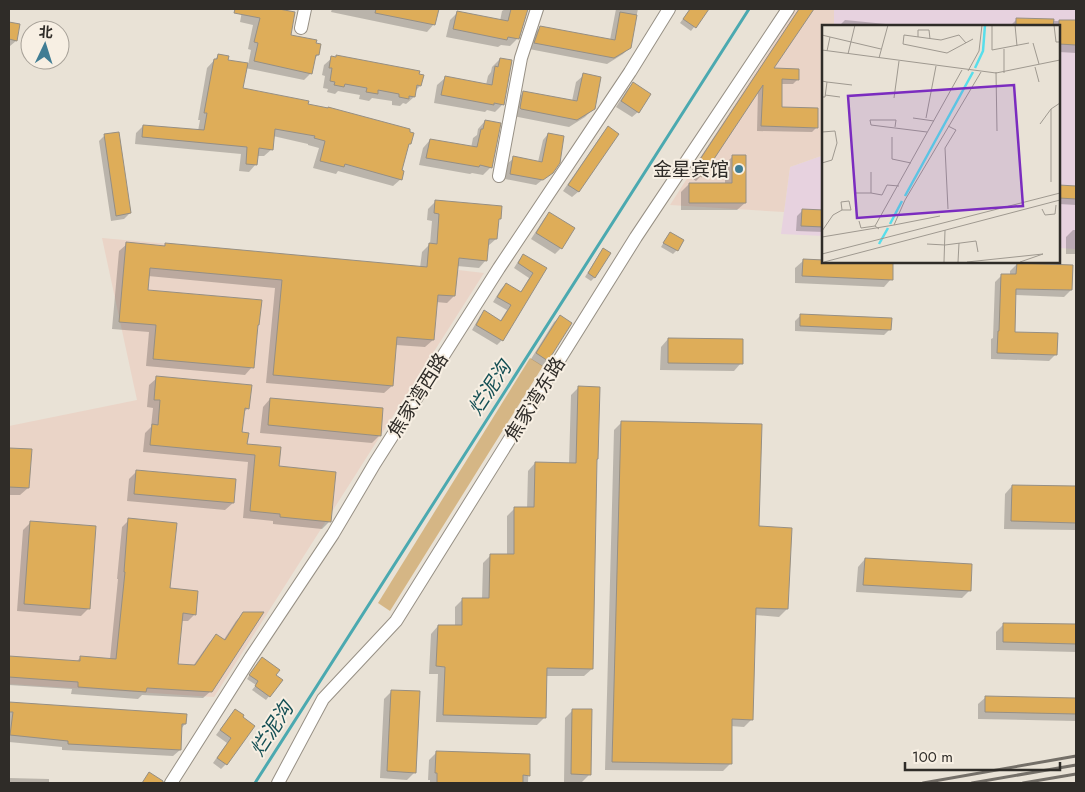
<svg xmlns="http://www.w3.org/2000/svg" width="1085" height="792" font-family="Jost,'Noto Sans SC',sans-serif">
<rect width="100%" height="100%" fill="#e9e2d6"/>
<path fill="#e7d2df" d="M834,9H1076V249L1059,248V26H834Z
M824,155V236L781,234L790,167Z"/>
<path fill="#ead4c7" d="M796,9H834V26H824V155L790,167L784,212L670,205Z
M102,238L458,270L484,273L214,697L9,684V426L137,400Z"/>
<path fill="#d5b685" d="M530,358L543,366L390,611L378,603Z"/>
<path fill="#0003" d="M244,9H273L294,13L289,36L318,55L314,59L311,73L304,80L245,68L242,89L307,105L410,143L407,146L400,171L401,179L393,186L338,171L336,174L313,168L319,148L308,145V144L273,136L272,149L264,156H257L256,164L249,172L239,171L241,154L135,144L136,133L143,126L198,131L200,120H198L207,68L218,56L227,61L248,65L251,50L248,49L253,25L240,22L242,11Z
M332,9H437L434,24L427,32L331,12Z
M505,9H527L517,39L510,46L501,45L498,47L446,37L450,20L457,13L500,21L502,11Z
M616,9H638L630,47L623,54L607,64L529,49L534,33L541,27L610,40Z
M690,9H708L691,31L680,23Z
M799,9H813L771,70L798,79L793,84H781L780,108L817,127L812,132L757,131L758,90L701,176L696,181L688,176Z
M1017,19L1076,22V53L1059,52V26H1010Z
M845,20L906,26H839Z
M9,23L19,25L16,41L10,46H9Z
M337,56L420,86L415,91L414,97L406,104L403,103L400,106L392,105V101L372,98L369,101L359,99L360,95L338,91L335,94L327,92L328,89L323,88L325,76L322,75L324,65L332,58H335Z
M500,59L503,104L495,112L487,110L485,112L434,103L437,85L445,78L486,85L488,76L491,72L492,67Z
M584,75L593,109L585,117L569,127L513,116L516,100L524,92L572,101L576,82Z
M633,84L638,112L632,117L616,107L627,90Z
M485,121L491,167L483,175L472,173L470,174L419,165L423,148L430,140L471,148L473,138L477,135L478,129Z
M608,128L618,134L578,192L572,197L563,191L603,133Z
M548,134L552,172L536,185L505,179L508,163L514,158L538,162L543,140Z
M105,135L130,213L124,219L111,221L99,141Z
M733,156L745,203L737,210H681V192L689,184H725V164Z
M1059,187H1076V205L1059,204Z
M436,201L499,219L498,221L496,239L488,246L486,260L479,268L457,266L454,296L447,303L436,302L433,340L425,347L396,345L392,386L384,393L266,383L275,288L148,276L147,291L256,326L252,367L245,375L146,366L149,332L112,329L119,251L127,244L163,247L166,244L420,268L422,252L430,244L432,221L427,220L428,209Z
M802,211H824V232L796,231L797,216Z
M549,213L561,248L555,254L531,239L544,219Z
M1059,214H1061V230L1059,233Z
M1073,230H1076V254H1066V237Z
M670,233L682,240L677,250L673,254L661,247L667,237Z
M600,253L594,278L591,281L585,277Z
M523,256L545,269L502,340L497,345L472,330L480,316L485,312L500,321L507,310L493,302L501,289L506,284L520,293L529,278L514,268L519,260Z
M803,261L891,279L884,287L795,283V268Z
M1017,264L1071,290L1064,297L1015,295L1014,333L1056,354L1049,361L991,359V339L993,338L995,282L1002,275H1010V271Z
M801,315L890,329L884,335L795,331V321Z
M560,317L547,360L542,366L531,359L554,322Z
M668,339L741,363L734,371L660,370L661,347Z
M157,378L248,408L243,413L241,434L246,446L278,468L329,522L322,529L273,524V521L243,518L248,462L143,452L145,433L151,427L153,408L147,407L149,385Z
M578,388L592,669L584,676H546L544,718L537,725L436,722L438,674H429L431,634L438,626L455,627V607L463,599H482L483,563L491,555H507V516L515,508L527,509L528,471L535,463L569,464L571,395Z
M270,399L380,435L372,443L260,433L263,407Z
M622,422L758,528L787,609L779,617L755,615L752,719L744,727L730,726V764L723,771L605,770L614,430Z
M9,449L30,451L28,488L20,495H9Z
M137,471L233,503L225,510L127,501L129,479Z
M1012,486L1076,488V530L1004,529L1005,494Z
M129,520L169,590L195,614L188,621H181L177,665L193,666L209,643L216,636L223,641L236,621L244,613L211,691L203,698L142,695L138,699L71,694L72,689L9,685V657L76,662L81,657L110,659L118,579H117L122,527Z
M30,523L89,608L81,616L17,611L23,530Z
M865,559L970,590L962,598L856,592L858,567Z
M1004,624L1076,626V652L996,650V632Z
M258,662L281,681L266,700L252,690L256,685L247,679Z
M392,691L415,772L407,780L380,778L384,699Z
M986,697L1076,699V721L978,719V704Z
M9,703L186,716L185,724L181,729L180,750L173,756L62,750V747L9,742Z
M573,710L590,774L582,782H564L565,718Z
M231,715H242L226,764L221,769L213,763L227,743L216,735Z
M437,752L529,755L528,783H430V780H428L429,760Z
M9,778L49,779V783H9Z"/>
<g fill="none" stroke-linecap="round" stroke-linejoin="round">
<path stroke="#4ba9b0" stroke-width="3" d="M255,783L749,9"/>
</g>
<path fill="#dead59" stroke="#968f84" d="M235,9H279L295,12L291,35L317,40L316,43L321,44L319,55H316L312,74L254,61L258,43L254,42L260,18L234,13Z
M376,9H439L435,25L375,13Z
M511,9H528L519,39L508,37L507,40L453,29L457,11L508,21Z
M690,9H709L696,28L683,19Z
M799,9H814L774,68L799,69V80L782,79V107L818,108V128L761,126L763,85L702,177L693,170Z
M620,12L637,15L631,48L614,58L534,43L540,26L615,40Z
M1016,18L1054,19L1053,26H1016Z
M1059,20H1076V45L1059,44Z
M9,22L20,24L17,41L9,39Z
M218,54L229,56L228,60L248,63L243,88L309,101L308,104L328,108V107L410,129V132L414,133L411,144H409L402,170L404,171L402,180L345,164L344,167L320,161L325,141L314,138L315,136L275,129L273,150L259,148L257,165L246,164L247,147L142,137L143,125L204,130L207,113H204L214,59H217Z
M336,55L420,71L419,74L424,75L421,86L417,85L415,97L409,96V99L399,97V94L378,90V94L366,92L367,88L345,84L344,87L334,85L335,82L330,81L332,68H329L331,56L336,57Z
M500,58L512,60L504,105L494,103V105L441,95L445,76L492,85L495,66L498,67Z
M583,73L601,77L595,109L577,120L521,109L520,108L523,91L577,101Z
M633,82L651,94L639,113L621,101Z
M485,120L501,123L492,168L480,165L479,167L426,158L430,139L477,147L481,129H483Z
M608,126L619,134L579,192L568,185Z
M119,132L131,213L116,216L104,134Z
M548,133L564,136L560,163L553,173L543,180L510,174L513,156L542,162Z
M732,155H746V203H689V183H732Z
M1059,185L1076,186V199L1059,198Z
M435,200L502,206L501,219H499L497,239H489L487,261L459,258L455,296L438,295L434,340L397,337L393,386L273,375L282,280L150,268L148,290L262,300L259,325H258L254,368L153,359L156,325L119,322L126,242L165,246V243L427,267L429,243L437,244L439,214L434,213Z
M802,209L824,210V227L801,226Z
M549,212L575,228L562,249L536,233Z
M670,232L684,240L678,251L663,243Z
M603,248L611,253L595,278L588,273Z
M523,254L547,268L503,341L476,325L484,310L501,321L511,305L497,297L506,283L521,292L533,273L518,263Z
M803,259L824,260V261L893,263V280L802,276Z
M1017,263L1073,265L1072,290L1016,289L1015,332L1058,333L1057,355L997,353L998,331H999L1001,274H1016Z
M800,314L892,318L891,330L800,326Z
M560,315L572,323L548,361L536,353Z
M668,338L743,339V364L668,363Z
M156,376L252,385L249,409L245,408L242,432L249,433L247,444L281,447L279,466L336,472L331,522L280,517V514L250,511L255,455L150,445L152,424L158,425L160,400H154Z
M578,386L600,387L598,459H597L593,669L547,668L546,718L443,715L445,667L436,666L438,625H462V598H489L490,554H514V507H534L535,462L576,463Z
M270,398L383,408L381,436L268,425Z
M621,421L762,424L759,526L792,528L788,609L756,608L753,720L732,719V764L612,762Z
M9,448L32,449L29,488L9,487Z
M136,470L236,479L234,503L134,494Z
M1012,485L1076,486V523L1011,521Z
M128,518L177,523L170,588L198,591L196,615L183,613L178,664L195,665L216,634L225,640L243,612H264L212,692L147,688L146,692L78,687V682L9,677V656L80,661V656L116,659L125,572H124Z
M30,521L96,526L90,609L24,604Z
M865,558L972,564L971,591L863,585Z
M1003,623L1076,624V644L1003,642Z
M262,657L280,670L276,675L283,680L270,697L255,686L258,681L249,675Z
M391,690L420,691L416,773L387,771Z
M985,696L1076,698V714L985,712Z
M9,702L187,714L186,724H182L181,750L68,744V741L10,735L13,712H9Z
M235,709L244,715L243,717L255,726L227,765L217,758L231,738L220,730Z
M572,709H592L591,775L571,774Z
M436,751L530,754V776L523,775V783H437V773H435Z
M149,772L163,781V783H142Z"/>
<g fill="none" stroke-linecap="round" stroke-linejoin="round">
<defs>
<path id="minor" d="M301,28L305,9
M499,176L521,58L537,9
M171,783L251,657L333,534L375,463L499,268L630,72L669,9
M278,783L323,699L396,621L636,237L788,9"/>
</defs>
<use href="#minor" stroke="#979085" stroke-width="14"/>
<use href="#minor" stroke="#fff" stroke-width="12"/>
<path stroke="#746f68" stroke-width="3" d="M923,783L1076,756
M972,783L1076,765
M1023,783L1076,774"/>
</g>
<circle fill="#407d94" stroke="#f7efe3" stroke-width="2" cx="739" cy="169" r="5"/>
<g text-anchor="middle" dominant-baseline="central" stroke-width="4" stroke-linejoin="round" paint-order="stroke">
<g font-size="19" fill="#2f2c28" stroke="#f7efe3" text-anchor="end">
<text x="729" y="169">金星宾馆</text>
</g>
<g font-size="19" fill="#2f2c28" stroke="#f7efe3">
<text transform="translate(418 395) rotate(-58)">焦家湾西路</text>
<text transform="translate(535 399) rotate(-58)">焦家湾东路</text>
</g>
<g font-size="20" font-style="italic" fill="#155055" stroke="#f7efe3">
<text transform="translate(490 388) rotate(-57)">烂泥沟</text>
<text transform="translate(272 729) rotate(-57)">烂泥沟</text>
</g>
</g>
<g transform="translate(822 25)">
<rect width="238" height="238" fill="#e9e2d6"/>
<path fill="none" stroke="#57deeb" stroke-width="2.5" d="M153,43L161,26L163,0M83,171L151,47M68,199L80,176M57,219L66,203"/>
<path fill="none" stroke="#9f9990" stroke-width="1" d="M170,0V25L207,18M193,0L195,21M232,0L234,17H238M0,10L8,12L5,26M8,12L59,24M96,12V5H107L108,14M144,18L137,10L119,15L82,10L81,19L125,28L151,14M211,18L217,39M182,24V48M0,25L174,48L238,35M26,29L33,0M57,33L66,0M213,42L217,57M146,46L157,26L160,0M174,47L175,106M0,56L5,57L3,72H0M5,57L30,60M3,70L18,72M72,73L77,36M91,93L112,96M104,93L114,41M218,99L229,84M126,101L134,105L123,123L126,184M73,102L74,95H48L49,100L105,107M0,107L13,106L15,118L10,135L0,138M70,112V134L89,138M229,157V84L238,78M33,168H49V147M49,168L60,170L65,160L77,161M220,184L223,190L233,189L234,180M37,196L39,203L53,201M72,200L118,191M57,204L53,201L140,45M0,206L11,190L20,185H29L27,176L19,177L20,185M0,212L72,200L83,175L159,47M105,219L123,220M123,220L154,216L156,227M0,229L238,168M2,237L238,175M122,237L123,205M136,237L137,218M145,237L221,229L198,237"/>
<path fill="#7b2cbf" fill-opacity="0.15" stroke="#7b2cbf" stroke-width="2.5" d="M192,60L201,181L35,193L26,71Z"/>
<rect width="238" height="238" fill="none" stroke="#2f2c28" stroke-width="2.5"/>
</g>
<rect width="1085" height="792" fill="none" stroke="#2f2c28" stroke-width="20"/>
<g transform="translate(45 45) rotate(4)"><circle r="24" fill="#f7efe3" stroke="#a7a198"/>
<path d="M0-4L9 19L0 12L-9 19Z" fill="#407d94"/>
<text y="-8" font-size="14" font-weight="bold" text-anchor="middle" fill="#2f2c28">北</text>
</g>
<path d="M905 762v8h155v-8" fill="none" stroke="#2f2c28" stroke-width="2.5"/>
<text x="912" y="762" font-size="15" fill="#2f2c28" stroke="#f7efe3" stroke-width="4" paint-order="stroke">100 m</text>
</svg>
